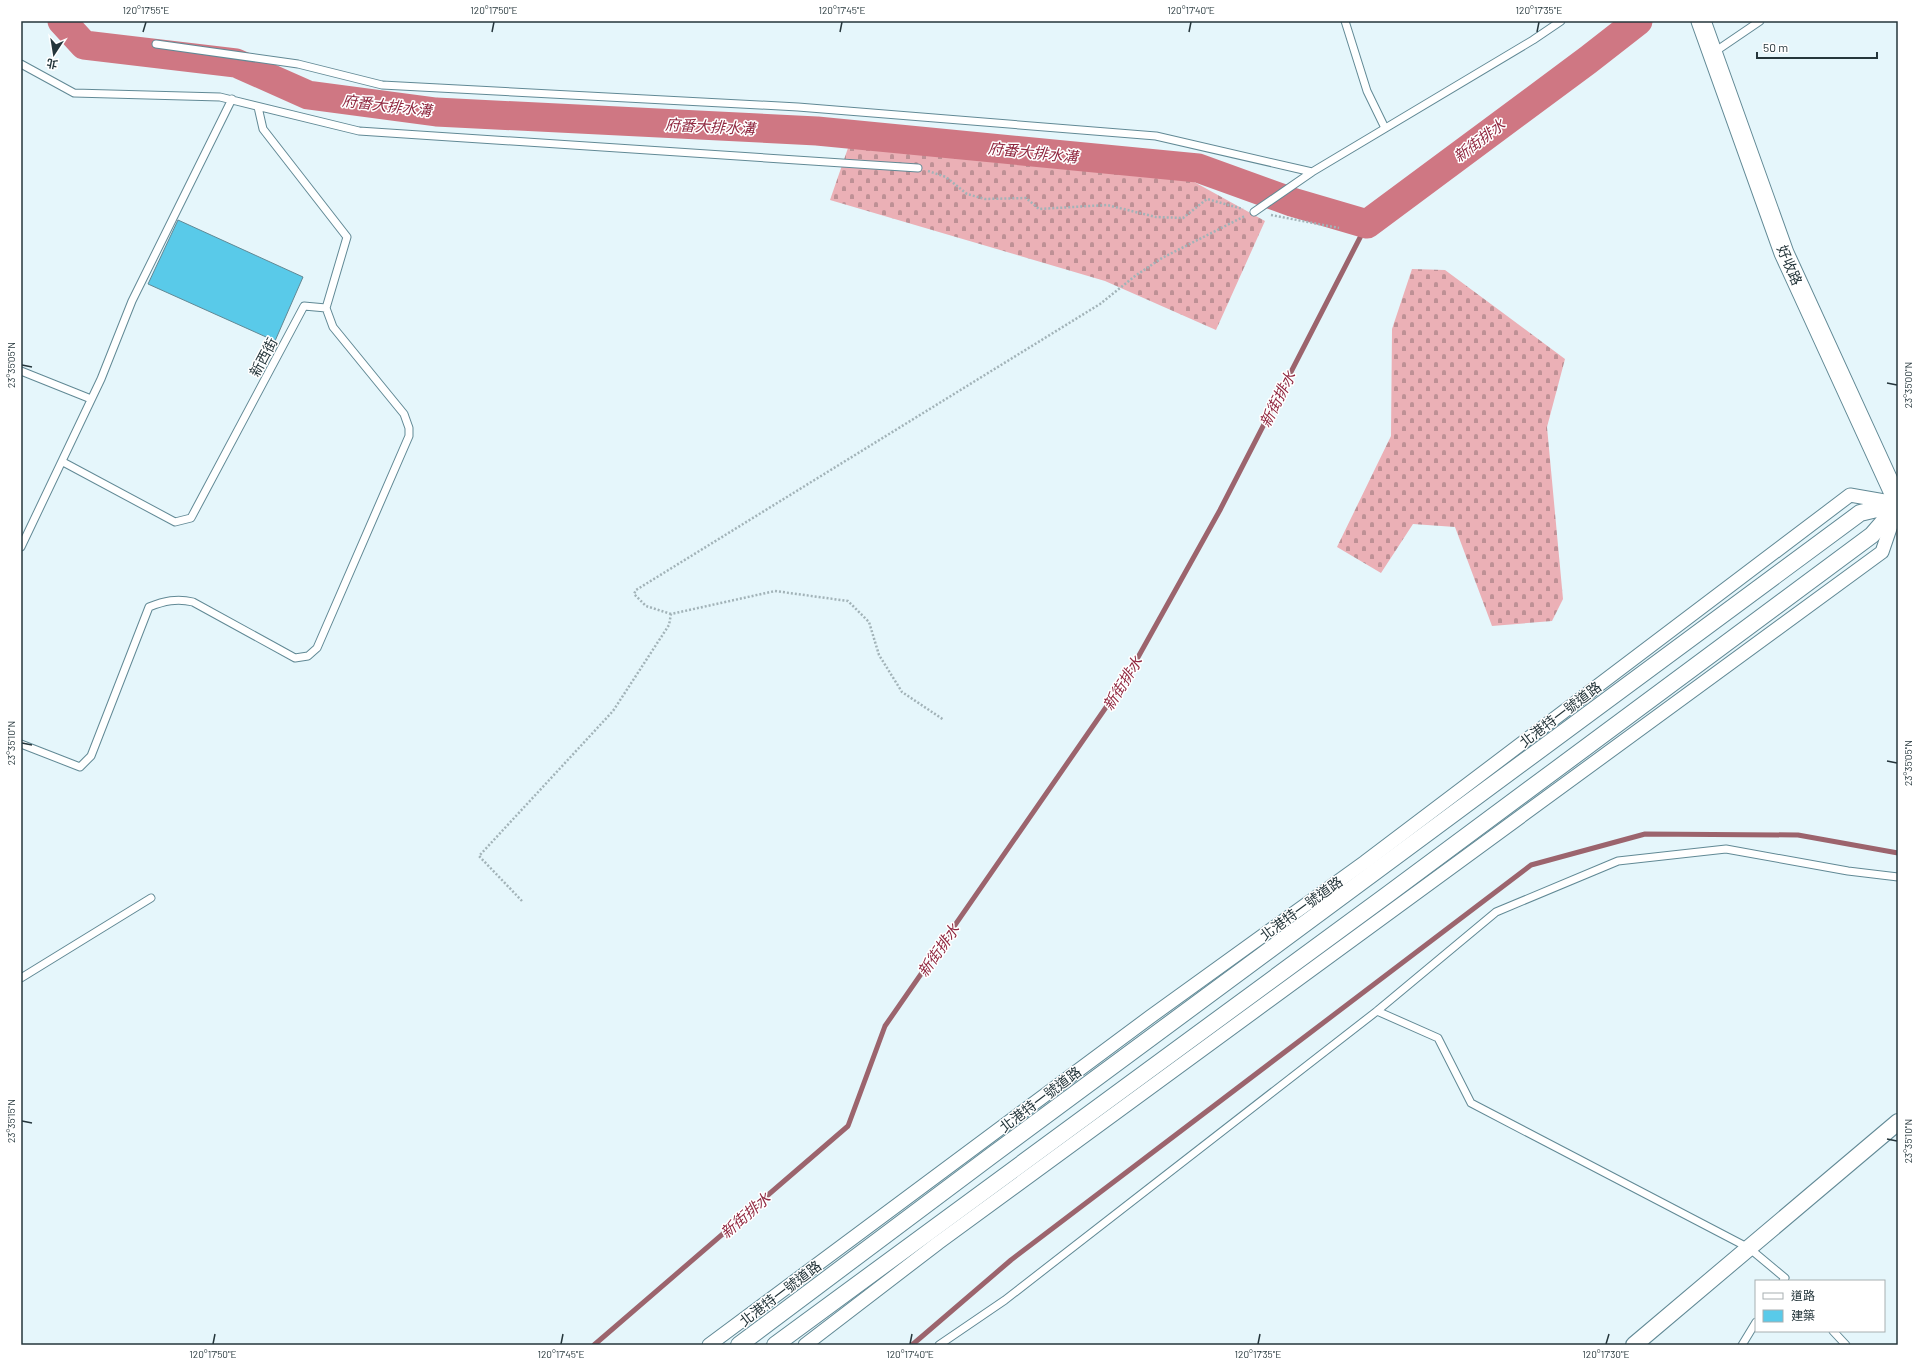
<svg xmlns="http://www.w3.org/2000/svg" width="1919" height="1366" font-family="Barlow,'Noto Sans TC',sans-serif">
<defs>
<pattern id="cemetery-stones" width="16" height="16" patternUnits="userSpaceOnUse"><rect width="16" height="16" fill="#ebb0b6"/><path d="M2 7V4a2 2 0 0 1 4 0v3zM10 15v-3a2 2 0 0 1 4 0v3z" fill="#be9095"/></pattern>
</defs>
<rect width="100%" height="100%" fill="#e5f6fb"/>
<path fill="url(#cemetery-stones)" d="M848,148L945,150L1187,178L1265,221L1216,330L1105,281L830,200Z
M1412,269L1445,270L1565,359L1547,427L1563,599L1552,621L1492,626L1455,527L1413,524L1381,573L1337,547L1391,436L1392,329Z"/>
<g fill="none" stroke-linecap="round" stroke-linejoin="round">
<path stroke="#9c646d" stroke-width="5" d="M594,1345L848,1126L885,1026L1127,677L1220,510L1367,224
M912,1345L1011,1260L1531,865L1645,834L1798,835L1898,853"/>
<path stroke="#cf7783" stroke-width="29" d="M62,21L84,45L236,63L308,95L436,112L817,131L1198,168L1292,202L1367,224L1588,60L1638,21"/>
</g>
<path fill="#59cae9" stroke="#618894" d="M178,220L303,277L275,341L148,284Z"/>
<g fill="none" stroke-linecap="round" stroke-linejoin="round">
<defs>
<path id="service" d="M1345,21L1367,91L1385,128
M156,44L298,64L382,85L798,107L1156,136L1312,172L1533,40L1561,21
M1713,53L1760,21
M21,64L74,93L220,97L359,131L918,168
M1254,212L1312,172
M21,371L91,399
M63,462L175,522L191,518L304,306L326,308L347,237L263,129L258,107
M21,547L101,379L132,301L232,99
M21,744L80,767L91,756L149,607C164,601 177,598 193,602L295,658L308,656L317,648L409,436V428L404,414L333,327L326,308
M21,978L151,898
M1377,1011L1438,1038L1471,1103L1749,1248L1785,1278L1783,1281
M1833,1331L1846,1345
M939,1345L1005,1300L1377,1011L1496,912L1618,861L1726,849L1848,871L1898,877
M1742,1345L1756,1322"/>
<path id="minor" d="M709,1345L1150,1017L1365,862L1850,495L1896,503
M805,1345L938,1243L1882,552L1897,508"/>
<path id="tertiary" d="M739,1345L991,1156L1860,513L1898,504
M775,1345L1387,895L1872,535L1898,505
M1634,1345L1898,1122"/>
<path id="secondary" d="M1701,21L1784,253L1898,502"/>
</defs>
<use href="#service" stroke="#618995" stroke-width="9"/>
<use href="#minor" stroke="#618995" stroke-width="15"/>
<use href="#tertiary" stroke="#618995" stroke-width="18"/>
<use href="#secondary" stroke="#618995" stroke-width="21"/>
<path stroke="#a2b3b8" stroke-width="2.5" stroke-dasharray="2 2" stroke-linecap="butt" d="M928,171L946,177L967,194L985,199L1026,198L1039,209L1107,205L1156,217L1183,218L1207,199L1243,209
M1271,215L1339,228
M671,614L646,606L634,594L636,590L1100,304L1135,276L1162,258L1245,216
M522,901L479,856L613,711L669,625L671,614L775,591L848,601L869,622L879,655L902,692L944,720"/>
<use href="#service" stroke="#fff" stroke-width="7"/>
<use href="#minor" stroke="#fff" stroke-width="13"/>
<use href="#tertiary" stroke="#fff" stroke-width="16"/>
<use href="#secondary" stroke="#fff" stroke-width="19"/>
</g>
<path fill="none" stroke="#25363b" stroke-width="1.5" d="M143,32L146,22M492,32L494,22M840,32L842,22M1189,32L1191,22M1537,32L1539,22M22,365L32,367M1887,383L1897,385M22,743L32,745M1887,761L1897,763M22,1121L32,1123M1887,1139L1897,1141M213,1344L215,1334M561,1344L563,1334M910,1344L912,1334M1258,1344L1260,1334M1606,1344L1609,1334"/>
<g text-anchor="middle" dominant-baseline="central" stroke-width="3" stroke-linejoin="round" paint-order="stroke">
<g font-size="14" fill="#25363b" stroke="#fff">
<text transform="translate(1790 265) rotate(67)">好收路</text>
<text transform="translate(263 357) rotate(-62)">新西街</text>
<text transform="translate(1560 714) rotate(-37)">北港特一號道路</text>
<text transform="translate(1301 908) rotate(-36)">北港特一號道路</text>
<text transform="translate(1040 1099) rotate(-37)">北港特一號道路</text>
<text transform="translate(780 1293) rotate(-37)">北港特一號道路</text>
</g>
<g font-size="15" font-style="italic" fill="#90273f" stroke="#fff">
<text transform="translate(387 105) rotate(7)">府番大排水溝</text>
<text transform="translate(710 126) rotate(3)">府番大排水溝</text>
<text transform="translate(1479 140) rotate(-37)">新街排水</text>
<text transform="translate(1033 152) rotate(6)">府番大排水溝</text>
<text transform="translate(1277 399) rotate(-63)">新街排水</text>
<text transform="translate(1122 683) rotate(-58)">新街排水</text>
<text transform="translate(938 950) rotate(-55)">新街排水</text>
<text transform="translate(745 1215) rotate(-41)">新街排水</text>
</g>
</g>
<rect width="1919" height="1366" fill="none" stroke="#ffffff" stroke-width="44"/>
<rect x="1755" y="1280" width="130" height="52" fill="#ffffff" stroke="#a8afb1"/>
<rect x="1763" y="1293" width="20" height="6" fill="#ffffff" stroke="#a8afb1"/>
<text x="1791" y="1300" font-size="12" fill="#25363b">道路</text>
<rect x="1763" y="1310" width="20" height="12" fill="#59cae9" stroke="#a8afb1"/>
<text x="1791" y="1320" font-size="12" fill="#25363b">建築</text>
<g transform="translate(54 54) rotate(192)" stroke="#ffffff" stroke-width="3" paint-order="stroke">
<path d="M0-3L7 15L0 10L-7 15Z" fill="#25363b"/>
<text y="-6" font-size="11" font-weight="bold" text-anchor="middle" fill="#25363b">北</text>
</g>
<path d="M1757 52v6h120v-6" fill="none" stroke="#25363b" stroke-width="2"/>
<text x="1763" y="52" font-size="12" fill="#25363b" stroke="#ffffff" stroke-width="3" paint-order="stroke">50 m</text>
<rect x="22" y="22" width="1875" height="1322" fill="none" stroke="#25363b" stroke-width="1.5"/>
<g font-size="10" text-anchor="middle" fill="#25363b">
<text x="146" y="14">120°17'55"E</text>
<text x="494" y="14">120°17'50"E</text>
<text x="842" y="14">120°17'45"E</text>
<text x="1191" y="14">120°17'40"E</text>
<text x="1539" y="14">120°17'35"E</text>
<text transform="translate(11 365) rotate(-90)" y="4">23°35'05"N</text>
<text transform="translate(1908 385) rotate(-90)" y="4">23°35'00"N</text>
<text transform="translate(11 743) rotate(-90)" y="4">23°35'10"N</text>
<text transform="translate(1908 763) rotate(-90)" y="4">23°35'05"N</text>
<text transform="translate(11 1121) rotate(-90)" y="4">23°35'15"N</text>
<text transform="translate(1908 1141) rotate(-90)" y="4">23°35'10"N</text>
<text x="213" y="1358">120°17'50"E</text>
<text x="561" y="1358">120°17'45"E</text>
<text x="910" y="1358">120°17'40"E</text>
<text x="1258" y="1358">120°17'35"E</text>
<text x="1606" y="1358">120°17'30"E</text>
</g>
</svg>
